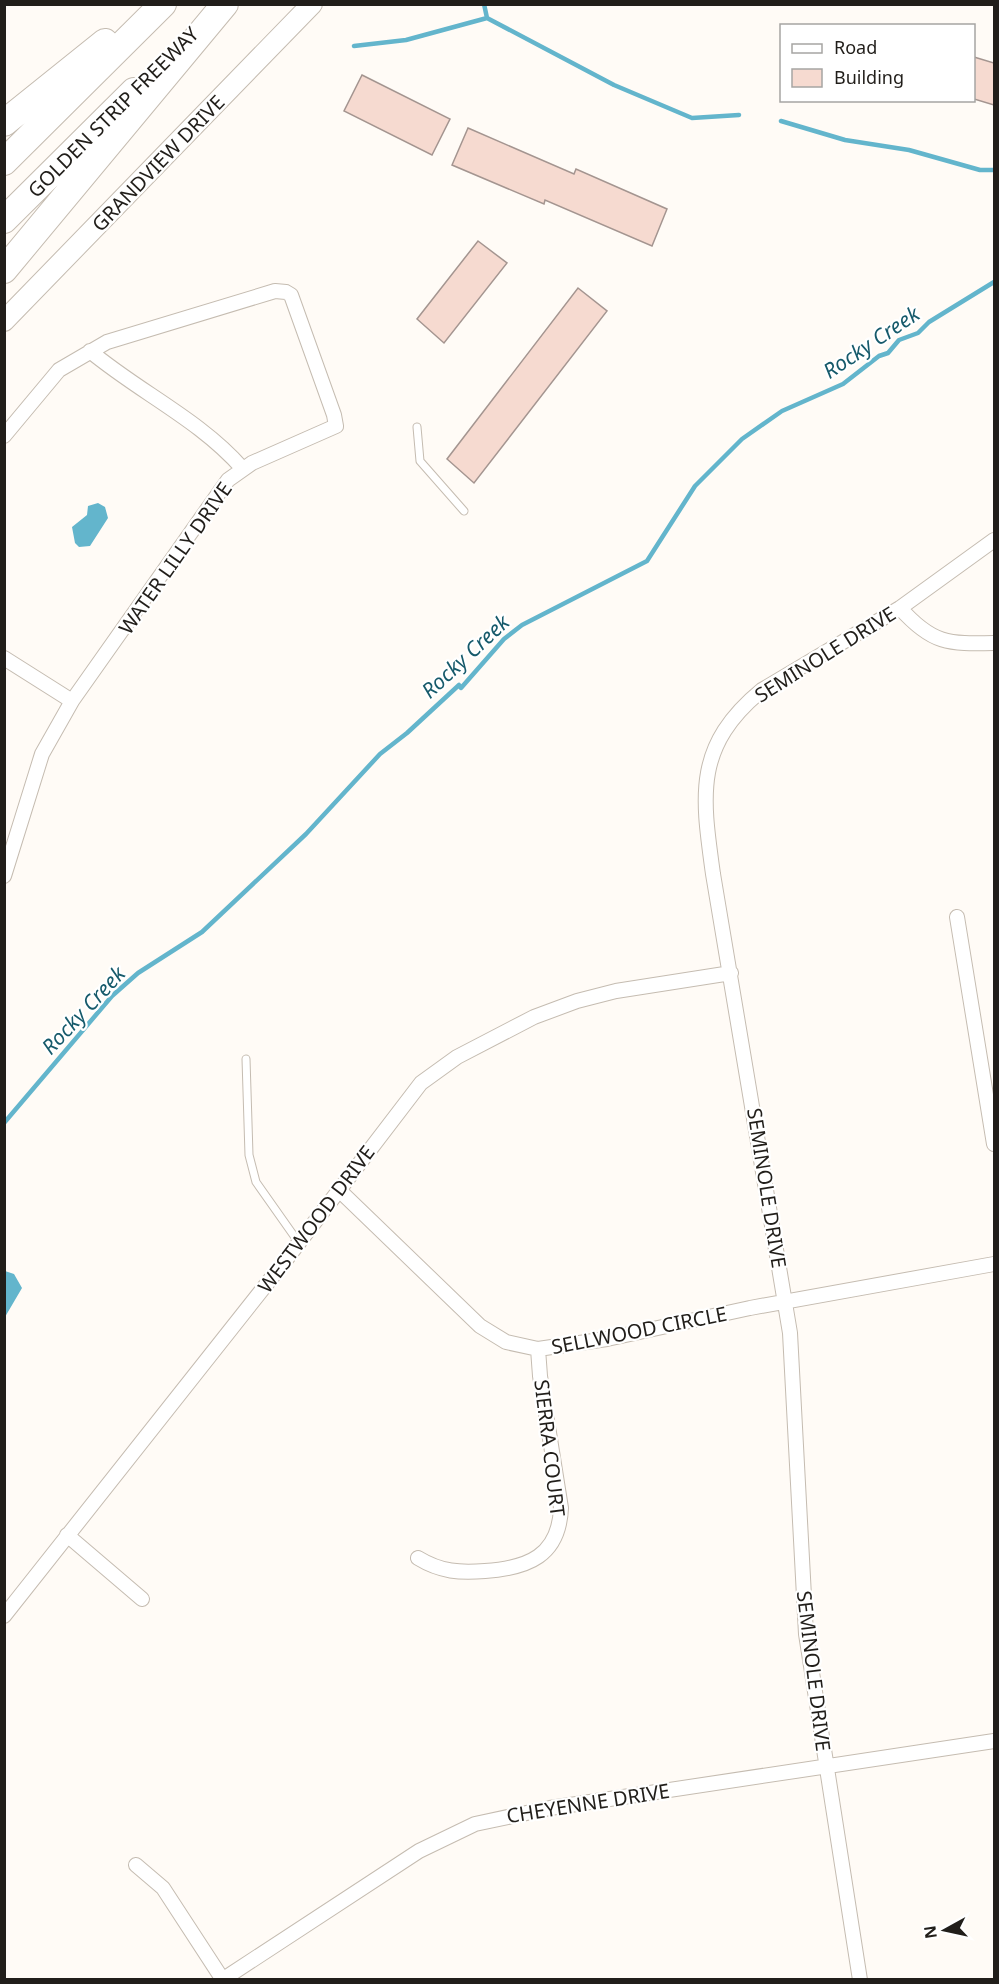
<svg xmlns="http://www.w3.org/2000/svg" width="999" height="1984" font-family="'Noto Sans',sans-serif">
<rect width="100%" height="100%" fill="#fffbf6"/>
<path fill="#63b5cc" d="M98,503L105,507L108,518L90,546L79,547L75,543L72,527L87,515L88,506Z
M5,1271L14,1274L22,1288L5,1317Z"/>
<g fill="none" stroke-linecap="round" stroke-linejoin="round">
<path stroke="#63b5cc" stroke-width="4.5" d="M484,4L487,18
M354,46L406,40L487,18L614,85L692,118L739,115
M781,121L845,140L909,150L980,170H994
M4,1123L112,996L138,973L202,932L306,834L380,754L407,733L459,685L461,688L504,639L522,625L647,561L695,486L742,439L782,411L843,384L879,356L888,353L899,340L918,333L929,322L994,282"/>
</g>
<path fill="#f6dad0" stroke="#a49590" stroke-width="1.5" d="M974,57L994,63V105L974,99Z
M362,75L450,119L432,155L344,111Z
M468,128L574,174L576,169L667,209L652,246L545,200L544,204L452,165Z
M478,241L507,263L444,343L417,319Z
M578,288L607,311L474,483L447,459Z"/>
<g fill="none" stroke-linecap="round" stroke-linejoin="round">
<defs>
<path id="lane" d="M417,427L420,461L464,511
M246,1059L249,1155L256,1182L299,1243"/>
<path id="street" d="M90,351C139,392 200,420 242,468
M4,436L59,370L107,342L275,291L286,292L291,295L334,415L336,426L252,463L228,480L72,701L42,754L4,876
M900,608C932,644 948,644 994,643
M4,658L72,701
M957,917L994,1144
M339,1190L480,1326L506,1342L538,1349L607,1339L750,1308L994,1264
M67,1535L142,1599
M418,1558C441,1572 460,1573 485,1571C528,1568 559,1556 561,1508L540,1376L538,1349
M4,1616L288,1257L421,1083L457,1057L534,1017L577,1001L616,991L731,973
M136,1865L163,1888L223,1980
M222,1980L419,1851L475,1824L550,1808L994,1741
M860,1980L806,1634L790,1333L713,874C702,795 694,746 762,690L900,608L994,540"/>
<path id="secondary" d="M4,321L312,4"/>
<path id="highway" d="M4,123L105,42
M4,162L163,4
M4,220L134,91
M4,270L225,4"/>
</defs>
<use href="#lane" stroke="#c5bcb1" stroke-width="9"/>
<use href="#street" stroke="#c5bcb1" stroke-width="16"/>
<use href="#secondary" stroke="#c5bcb1" stroke-width="22"/>
<use href="#highway" stroke="#c5bcb1" stroke-width="28"/>
<use href="#lane" stroke="#fff" stroke-width="7"/>
<use href="#street" stroke="#fff" stroke-width="14"/>
<use href="#secondary" stroke="#fff" stroke-width="20"/>
<use href="#highway" stroke="#fff" stroke-width="26"/>
</g>
<g text-anchor="middle" dominant-baseline="central" stroke-width="4.5" stroke-linejoin="round" paint-order="stroke">
<g font-size="20" fill="#211e1a" stroke="#fff">
<text transform="translate(113 112) rotate(-45)">GOLDEN STRIP FREEWAY</text>
<text transform="translate(158 163) rotate(-46)">GRANDVIEW DRIVE</text>
<text transform="translate(175 558) rotate(-55)">WATER LILLY DRIVE</text>
<text transform="translate(825 654) rotate(-32)">SEMINOLE DRIVE</text>
<text transform="translate(767 1188) rotate(81)">SEMINOLE DRIVE</text>
<text transform="translate(316 1219) rotate(-53)">WESTWOOD DRIVE</text>
<text transform="translate(639 1330) rotate(-11)">SELLWOOD CIRCLE</text>
<text transform="translate(550 1448) rotate(83)">SIERRA COURT</text>
<text transform="translate(814 1671) rotate(83)">SEMINOLE DRIVE</text>
<text transform="translate(588 1803) rotate(-9)">CHEYENNE DRIVE</text>
</g>
<g font-size="21" font-style="italic" fill="#165a6b" stroke="#fff">
<text transform="translate(871 342) rotate(-34)">Rocky Creek</text>
<text transform="translate(465 656) rotate(-43)">Rocky Creek</text>
<text transform="translate(83 1010) rotate(-47)">Rocky Creek</text>
</g>
</g>
<rect width="999" height="1984" fill="none" stroke="#211e1a" stroke-width="12"/>
<rect x="780" y="24" width="195" height="78" fill="#ffffff" stroke="#a6a5a3" stroke-width="1.5"/>
<rect x="792" y="44" width="30" height="9" fill="#ffffff" stroke="#a6a5a3" stroke-width="1.5"/>
<text x="834" y="54" font-size="18" fill="#211e1a">Road</text>
<rect x="792" y="69" width="30" height="18" fill="#f6dad0" stroke="#a6a5a3" stroke-width="1.5"/>
<text x="834" y="84" font-size="18" fill="#211e1a">Building</text>
<g transform="translate(945 1930) rotate(262)" stroke="#ffffff" stroke-width="4.5" paint-order="stroke">
<path d="M0-4.5L10 22L0 15L-10 22Z" fill="#211e1a"/>
<text y="-9" font-size="16" font-weight="bold" text-anchor="middle" fill="#211e1a">N</text>
</g>
</svg>
